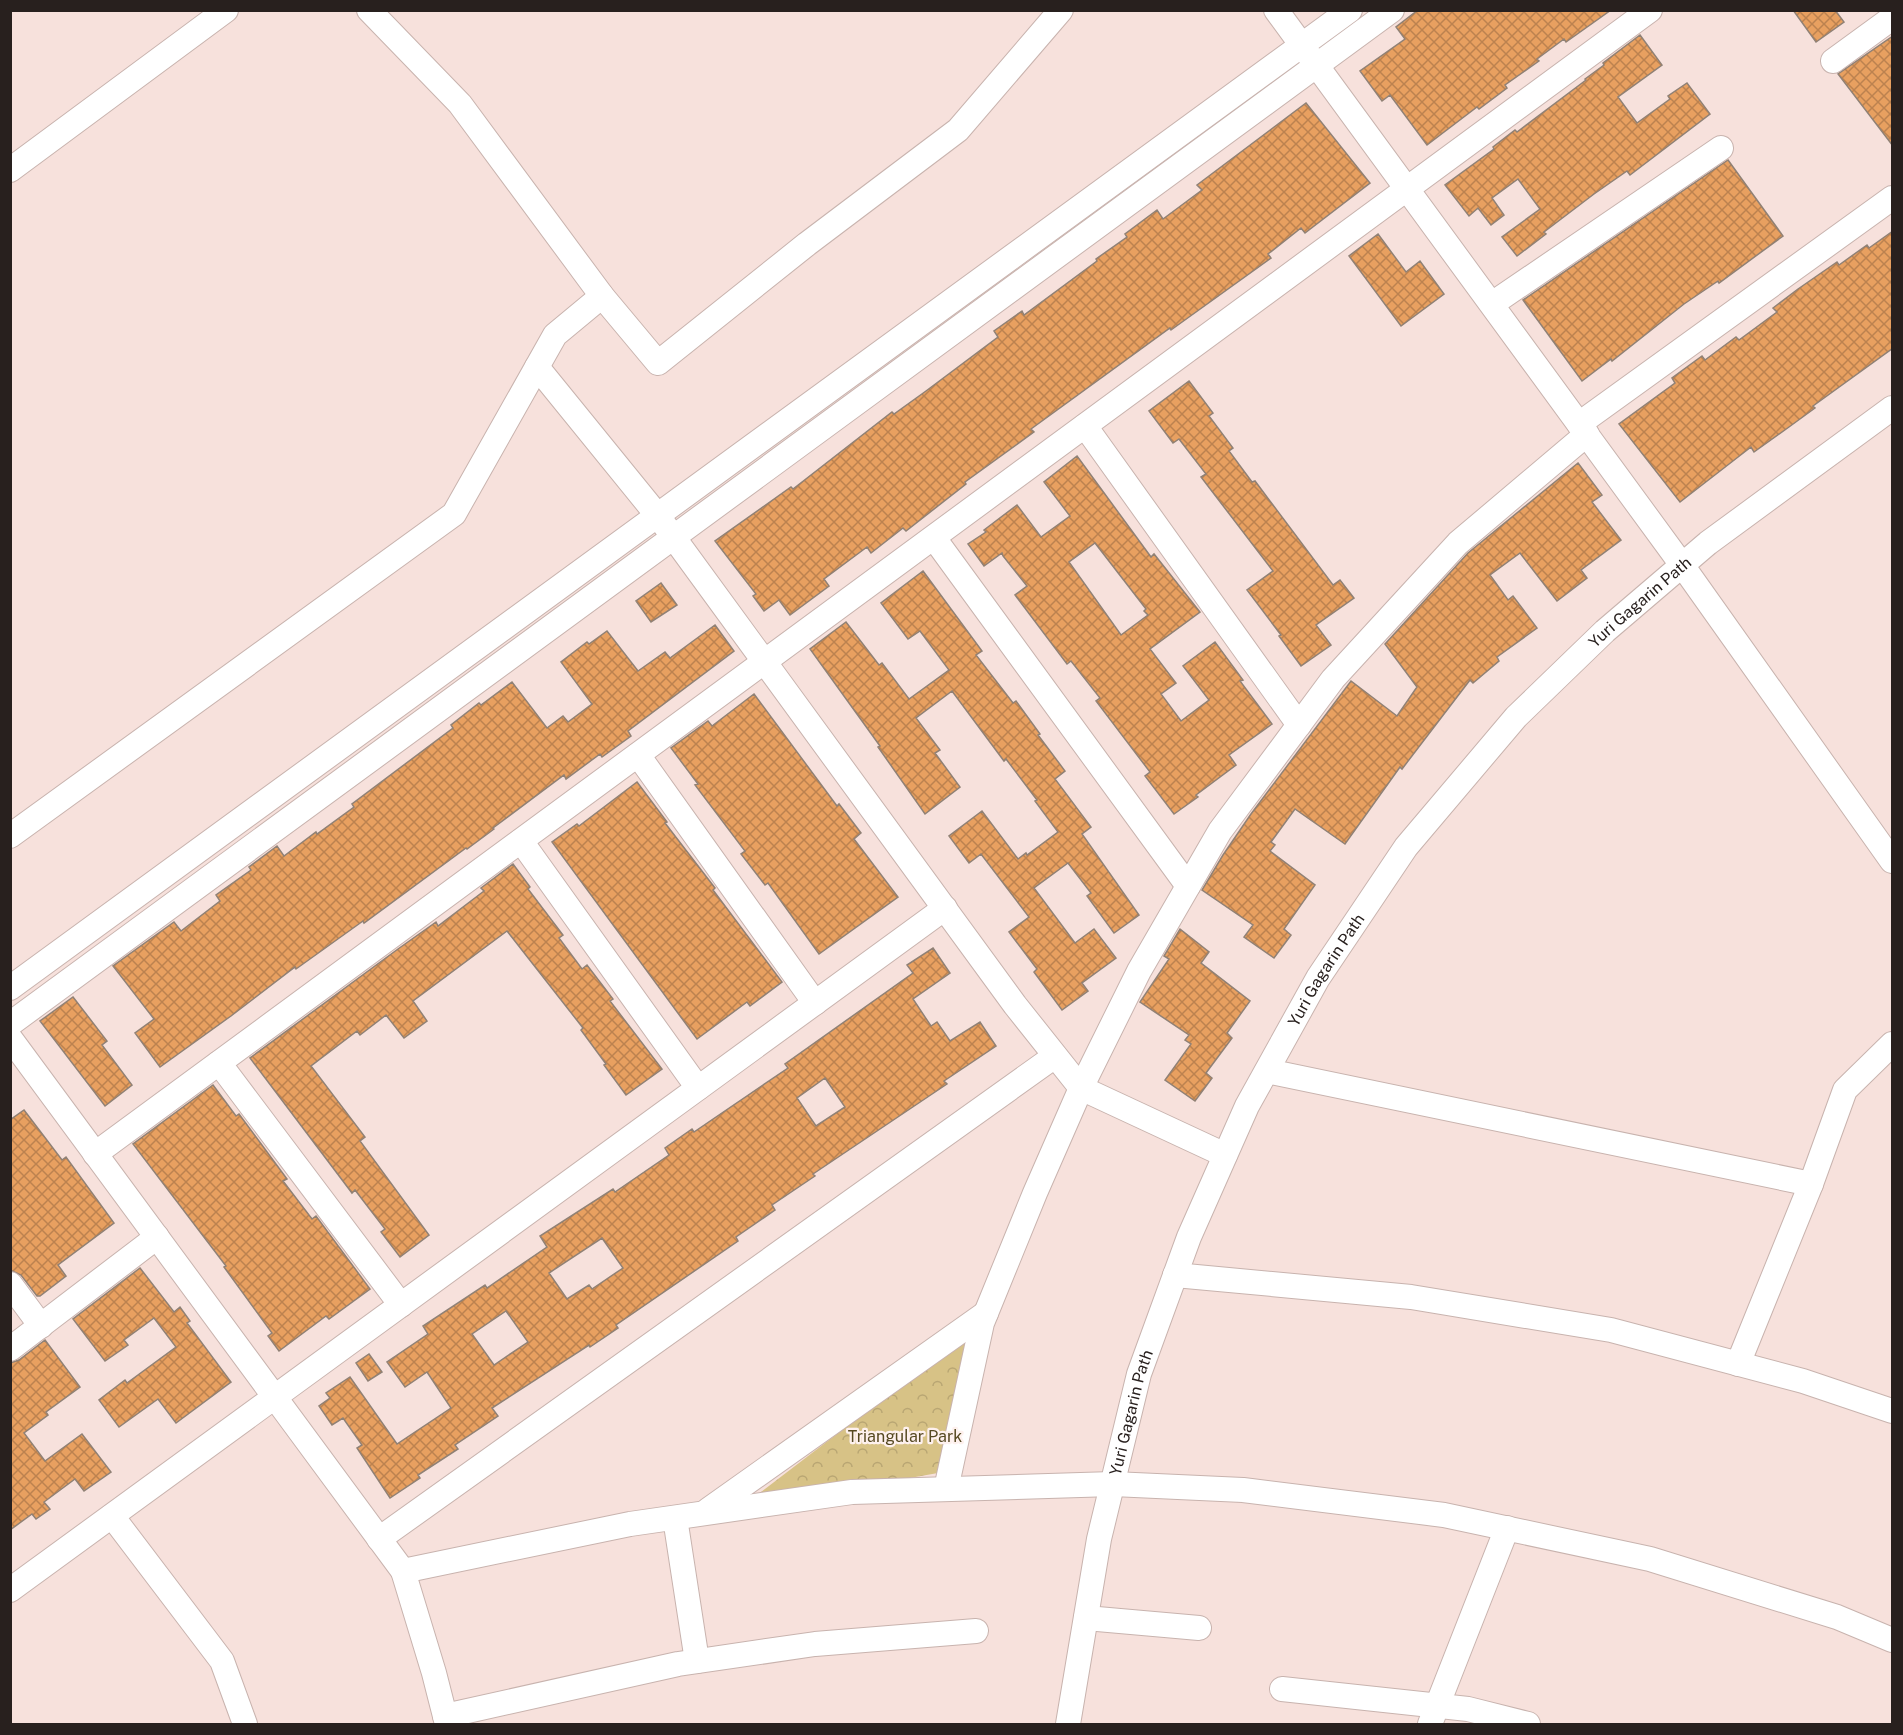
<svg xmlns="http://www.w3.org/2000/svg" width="1903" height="1735" font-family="'Public Sans',sans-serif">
<defs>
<pattern id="forest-crowns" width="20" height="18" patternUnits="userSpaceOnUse" patternTransform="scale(1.5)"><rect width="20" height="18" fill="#d7c286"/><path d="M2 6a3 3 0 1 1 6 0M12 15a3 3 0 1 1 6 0" fill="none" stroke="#b9a673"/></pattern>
<pattern id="building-cross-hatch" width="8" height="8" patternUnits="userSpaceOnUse" patternTransform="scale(1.5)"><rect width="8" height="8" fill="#e8a060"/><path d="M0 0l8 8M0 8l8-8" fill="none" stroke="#bc824f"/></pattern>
</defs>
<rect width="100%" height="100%" fill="#f7e1dc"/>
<path fill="url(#forest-crowns)" d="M982,1323L938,1473L740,1508Z"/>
<path fill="url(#building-cross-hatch)" stroke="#908175" stroke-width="1.5" fill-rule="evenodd" d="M1418,10H1611L1566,42L1564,39L1537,59L1539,61L1505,85L1507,88L1479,109L1477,107L1427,145L1390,95L1382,101L1360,71L1405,39L1396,27Z
M1793,10H1835L1844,22L1816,42Z
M1640,35L1662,65L1618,97L1637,123L1670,99L1668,96L1687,83L1710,114L1630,175L1627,171L1594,194L1544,232L1546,234L1517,256L1502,237L1540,209L1518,179L1492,198L1504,215L1491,225L1478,208L1469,216L1445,185L1494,149L1493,147L1515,130L1517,132L1586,80L1585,79L1604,65L1603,63Z
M1893,36V146L1838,74Z
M1306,103L1370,183L1305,233L1301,228L1268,254L1271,258L1171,330L1170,328L1031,429L1034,432L965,482L966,484L906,531L903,528L871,553L867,547L824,579L829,586L790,615L779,600L764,611L753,596L756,594L715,541L791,487L793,489L892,412L894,414L926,391L998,337L994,331L1022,311L1024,315L1097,261L1096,259L1127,237L1125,234L1157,210L1163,219L1202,190L1197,185Z
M1728,160L1783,236L1719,283L1718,281L1684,304L1612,361L1611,359L1582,381L1523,300Z
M1893,231V348L1813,406L1815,408L1789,427L1754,452L1751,447L1680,502L1619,424L1675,383L1672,378L1702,356L1705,360L1736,337L1739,340L1777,312L1773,308L1798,289L1837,262L1839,265L1867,245L1869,248Z
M1378,234L1406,272L1420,261L1444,294L1401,326L1349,256Z
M1189,381L1213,413L1209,416L1233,448L1229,451L1252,482L1255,481L1333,585L1340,580L1354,598L1316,625L1331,645L1301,666L1279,636L1281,635L1247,590L1273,571L1201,477L1206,474L1179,439L1173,443L1149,411Z
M1077,456L1151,557L1154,554L1200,612L1150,649L1176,683L1161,694L1181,721L1209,700L1183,666L1215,642L1243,680L1240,681L1272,724L1229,755L1236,765L1196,795L1198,797L1174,814L1145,776L1150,772L1096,701L1100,698L1071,661L1067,664L1015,595L1027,586L1003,556L1002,553L984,566L968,544L986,532L984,530L1017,505L1041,537L1070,516L1044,482ZM1095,543L1146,609L1144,611L1148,615L1121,635L1069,562Z
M1578,463L1602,495L1592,502L1621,540L1581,570L1587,578L1557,601L1520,553L1490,575L1508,600L1513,596L1537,628L1497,657L1499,661L1473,683L1470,680L1402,769L1400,767L1345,844L1295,809L1271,842L1275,845L1270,851L1315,885L1284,929L1291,935L1274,958L1244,937L1253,925L1202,890L1223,855L1251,814L1351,681L1397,716L1417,687L1385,644L1468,553Z
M923,571L982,651L976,655L1013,703L1016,701L1040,734L1038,735L1065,771L1055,779L1091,827L1082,834L1139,915L1114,933L1087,896L1091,893L1068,863L1034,888L1075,943L1094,929L1116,958L1082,983L1088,991L1062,1010L1034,972L1037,969L1009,932L1029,917L981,854L969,863L949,836L982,811L1018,859L1026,853L1027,855L1058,832L1035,801L1037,800L1006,759L1004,761L952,691L916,718L940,750L935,753L960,787L925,814L878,747L880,746L810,649L846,622L879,665L882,663L909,699L949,670L920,631L908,639L881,603Z
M661,583L677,605L651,622L636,601Z
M715,625L734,651L628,731L631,736L602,757L600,754L566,779L564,775L493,828L494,829L467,849L466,848L364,923L363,921L296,969L295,967L231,1016L160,1067L135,1033L154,1019L113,966L174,922L181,931L220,901L216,895L251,870L249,867L277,846L284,856L316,832L317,834L354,807L352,804L453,728L451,725L479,703L481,705L512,682L547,728L563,716L568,722L592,704L561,662L587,642L589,644L607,631L638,671L665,652L670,658Z
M754,694L837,806L839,804L861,833L854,839L898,897L819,954L768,883L765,885L741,854L745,851L695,785L698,784L671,748L708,721L712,726Z
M637,782L667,822L665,823L715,888L713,890L782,982L750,1006L747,1002L697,1039L552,842L577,824L579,826Z
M513,864L530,887L528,889L563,935L559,938L582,969L587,965L613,999L610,1001L662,1069L626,1095L604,1065L606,1064L581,1030L583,1028L507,931L413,1001L427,1021L404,1038L386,1015L360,1035L357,1031L311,1066L365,1137L360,1141L429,1235L400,1257L381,1232L385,1229L355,1190L352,1193L250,1058L398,949L436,922L438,926L484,891L481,888Z
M1180,929L1209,952L1201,963L1250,1001L1227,1033L1232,1038L1206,1073L1212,1078L1195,1101L1165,1080L1191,1044L1185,1040L1189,1035L1140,1002L1169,959L1164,956Z
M933,948L950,973L913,999L931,1026L937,1022L950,1041L980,1022L996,1046L944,1081L947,1084L813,1174L815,1176L772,1205L775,1210L736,1237L738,1241L616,1325L618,1328L590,1347L589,1345L492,1408L498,1416L455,1445L458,1449L418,1475L420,1478L390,1498L357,1448L362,1445L343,1418L332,1425L319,1406L330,1398L326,1393L350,1377L397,1444L451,1408L427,1372L405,1387L387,1362L428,1334L423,1326L485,1285L487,1288L547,1247L540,1236L613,1189L615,1192L669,1155L665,1148L692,1129L694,1132L788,1068L785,1064L913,973L907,965ZM825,1078L845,1107L816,1126L797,1098ZM602,1238L623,1268L592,1289L589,1285L567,1299L549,1273ZM506,1311L528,1342L494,1365L472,1334Z
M73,997L107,1041L102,1045L132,1085L105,1106L40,1021Z
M213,1085L236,1116L239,1114L287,1179L283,1181L312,1219L316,1216L370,1289L329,1319L326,1316L279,1351L268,1336L272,1333L224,1267L226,1266L133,1144Z
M24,1110L62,1160L66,1157L114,1223L58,1265L66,1276L40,1296H37L21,1275L10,1270V1120Z
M140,1268L174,1312L180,1307L190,1321L187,1323L231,1382L176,1423L158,1399L119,1427L99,1400L125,1380L127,1383L176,1347L154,1318L124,1340L128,1345L105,1361L73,1319Z
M45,1340L80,1387L46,1412L48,1415L24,1433L45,1461L82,1434L111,1472L84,1491L75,1479L44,1502L50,1509L36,1519L32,1514L10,1530V1363L19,1360Z
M369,1354L382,1372L368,1381L356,1363Z"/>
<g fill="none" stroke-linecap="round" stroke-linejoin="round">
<defs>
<g id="minor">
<path d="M369,10L460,104L602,296L658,363L807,244L958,130L1061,10"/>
<path d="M1276,10L1682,565L1892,861"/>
<path d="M1833,61L1892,18"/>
<path d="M10,170L226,10"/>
<path d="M1492,304L1721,148"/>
<path d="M537,367L658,516L1015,1005L1081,1088L1225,1155"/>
<path d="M1579,424L1892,198"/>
<path d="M1085,426L1299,725"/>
<path d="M934,538L1188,886"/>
<path d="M638,755L815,1003"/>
<path d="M10,836L454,514L555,335L602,296"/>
<path d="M521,841L698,1088"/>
<path d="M10,988L1350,10"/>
<path d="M10,1024L1392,10"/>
<path d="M10,1038L403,1571L434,1673L447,1724"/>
<path d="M219,1063L401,1305"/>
<path d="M1267,1071L1811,1184"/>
<path d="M95,1154L1650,10"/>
<path d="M1175,1275L1411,1297L1611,1330L1803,1381L1892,1411"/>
<path d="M10,1284L41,1326"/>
<path d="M10,1349L157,1237"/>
<path d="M1738,1364L1811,1184L1845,1090L1892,1044"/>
<path d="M946,1489L982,1323L1035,1193L1081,1088L1139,971L1220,831L1333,679L1458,543L1587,434"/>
<path d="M708,1510L986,1313"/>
<path d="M112,1516L222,1661L245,1724"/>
<path d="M675,1518L697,1661"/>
<path d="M379,1539L1055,1056"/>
<path d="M403,1571L630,1524L852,1492L1113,1484L1243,1490L1444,1515L1650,1559L1837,1617L1892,1640"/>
<path d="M10,1590L945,908"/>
<path d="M1086,1618L1199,1628"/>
<path d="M1282,1689L1468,1709L1528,1724"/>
<path d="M445,1716L678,1664L815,1644L976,1631"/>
<path id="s1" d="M1068,1724L1099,1539L1139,1374L1189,1237L1247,1106L1318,978L1406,847L1516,717L1605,631L1708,543L1892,408"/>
<path d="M1430,1724L1507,1528"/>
</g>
</defs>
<use href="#minor" stroke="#c8b3ae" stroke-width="26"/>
<use href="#minor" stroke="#fff" stroke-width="24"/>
</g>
<g text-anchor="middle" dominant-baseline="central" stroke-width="4.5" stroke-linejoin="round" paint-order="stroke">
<g font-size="16" fill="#28201e" stroke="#fef1ee">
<text stroke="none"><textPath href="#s1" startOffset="1290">Yuri Gagarin Path</textPath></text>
<text stroke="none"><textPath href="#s1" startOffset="804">Yuri Gagarin Path</textPath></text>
<text stroke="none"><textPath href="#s1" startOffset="318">Yuri Gagarin Path</textPath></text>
</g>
<g font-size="16" fill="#564922" stroke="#fef1ee">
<text x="905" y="1436">Triangular Park</text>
</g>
</g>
<rect width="1903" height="1735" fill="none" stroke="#28201e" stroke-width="24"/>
</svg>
